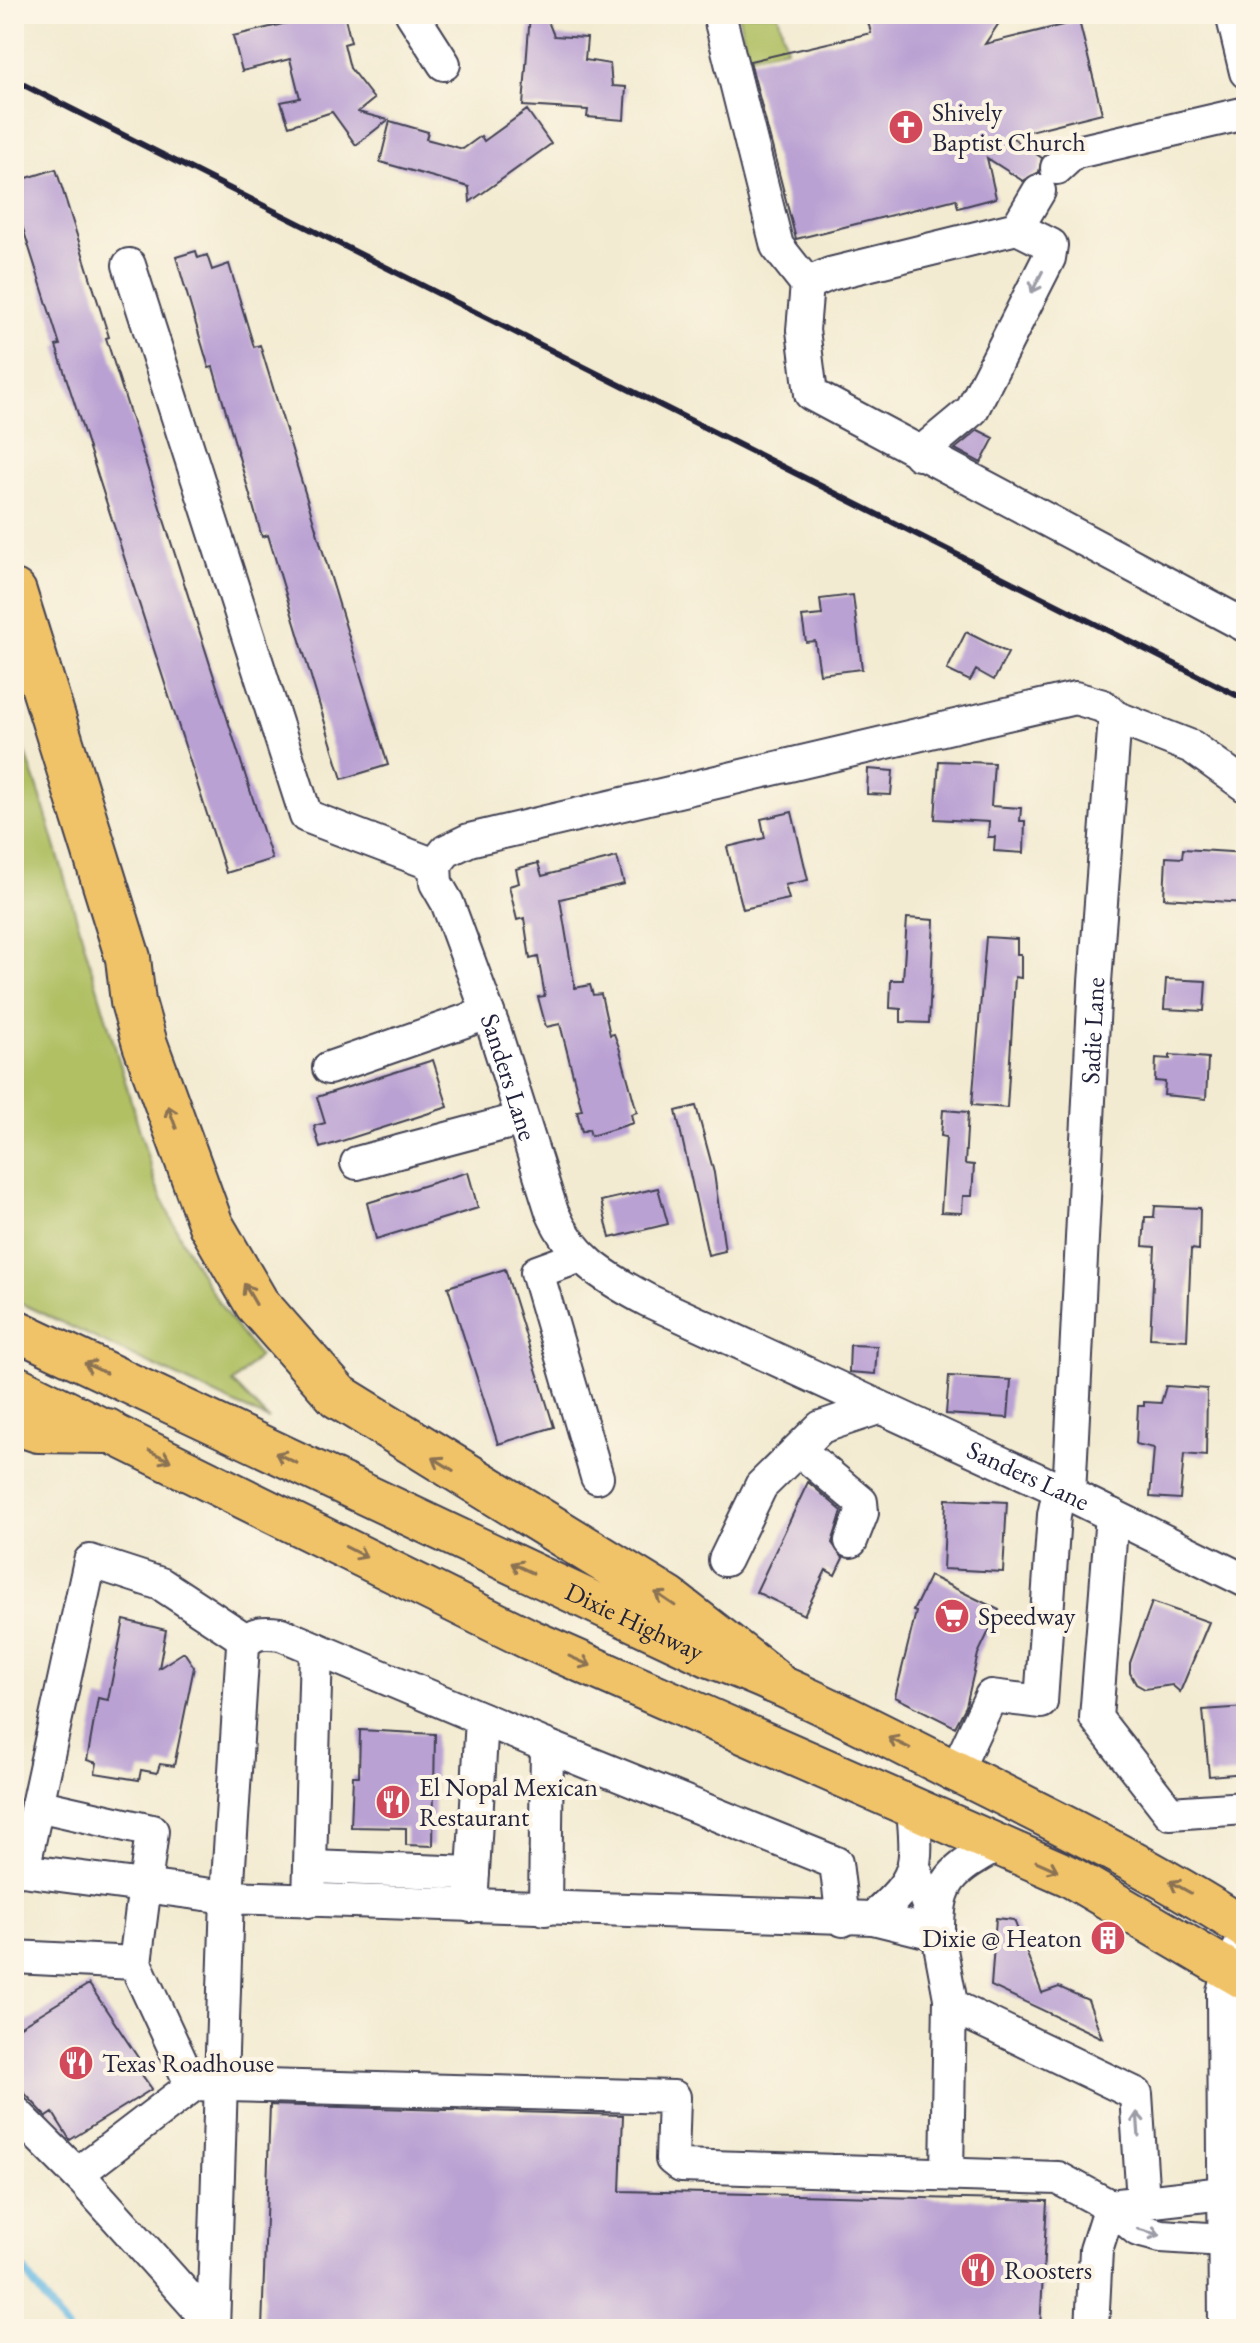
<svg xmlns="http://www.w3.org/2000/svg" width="1260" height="2343" font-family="'EB Garamond',serif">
<rect width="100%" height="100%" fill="#fcf5e5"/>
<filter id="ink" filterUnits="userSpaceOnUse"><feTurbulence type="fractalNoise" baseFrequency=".0125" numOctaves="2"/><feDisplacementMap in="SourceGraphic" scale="16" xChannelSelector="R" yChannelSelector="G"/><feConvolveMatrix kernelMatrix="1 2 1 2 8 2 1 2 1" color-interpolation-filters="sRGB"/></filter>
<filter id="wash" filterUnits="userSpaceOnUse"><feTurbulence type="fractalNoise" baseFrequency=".006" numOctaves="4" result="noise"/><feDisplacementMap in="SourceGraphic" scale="32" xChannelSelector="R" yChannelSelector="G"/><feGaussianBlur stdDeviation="1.8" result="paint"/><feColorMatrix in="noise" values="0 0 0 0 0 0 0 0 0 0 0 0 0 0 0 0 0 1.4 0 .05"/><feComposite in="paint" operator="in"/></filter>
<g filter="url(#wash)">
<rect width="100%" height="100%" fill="#f3ebd1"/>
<path fill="#b0c063" stroke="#69714f" stroke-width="2" d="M738,14H778L787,48L748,56Z
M14,721L38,788L156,1185C183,1248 215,1304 259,1356L233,1383L269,1420L14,1300Z"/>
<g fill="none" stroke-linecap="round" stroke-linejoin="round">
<path stroke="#68bae4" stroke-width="8" d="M14,2257L67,2329"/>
</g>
<g id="blocks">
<path fill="#baa1d3" d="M293,14H344L351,42L344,44L350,68L374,99L358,112L388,120L356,145L332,112L289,126L281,102L300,98L290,59L242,71L233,36L295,21Z
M530,14H545L554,36L587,38L585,60L610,64L612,86L626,87L624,120L587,117L588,110L523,106Z
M866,14H1005L985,44L1079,21L1102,113L1010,136L1042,158L1039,172L1023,181L987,158L996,198L958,208L956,199L796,239L750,61L871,33Z
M527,110L551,144L470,202L469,187L380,162L390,121L428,132L426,139L463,149L481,136L484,141Z
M56,169L109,337L106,338L272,859L226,873L56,346L60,345L14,200V182Z
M196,251L198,258L207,255L212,270L229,264L254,347L260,345L388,765L342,779L268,535L262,537L213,367L209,368L176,257Z
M978,430L994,438L981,463L955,449Z
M853,595L862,669L820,674L815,641L806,642L802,617L822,615L820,599Z
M966,632L1008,653L994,680L976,670L970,681L947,670Z
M939,761L994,763L991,806L1021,808L1020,821H1025L1024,853L994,851L995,837H988L989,822L935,819Z
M868,769L893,771L891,795L867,794Z
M792,812L808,880L785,885L789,899L743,909L727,847L765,838L761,819Z
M1183,849L1246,853V903L1164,898L1166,857L1182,858Z
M617,857L624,884L560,899L575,988L590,985L593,995L601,994L610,1035L614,1034L619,1047L637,1112L631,1114L633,1123L591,1136L589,1129L582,1132L577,1111L582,1110L560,1024L546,1027L538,997L545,996L538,957L530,959L524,918L517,920L509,886L519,883L516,869L538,863L542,876Z
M907,918L934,920L929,1023L901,1022V1009L890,1008L891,980H903Z
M986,937L1017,939V954H1021V978L1015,977L1007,1108L972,1105Z
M1166,979L1206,981L1204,1011L1164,1009Z
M1170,1055L1208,1058L1206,1099L1164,1095L1165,1082L1155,1081L1156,1058L1170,1059Z
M433,1060L448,1107L320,1148L314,1126L325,1123L317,1097Z
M696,1106L714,1173L725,1251L708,1255L676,1111Z
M943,1110L968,1112L965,1164L974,1165L972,1196H963L962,1213L941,1212L946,1137L941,1136Z
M468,1172L478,1208L376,1239L367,1203Z
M658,1188L668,1224L610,1238L601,1201Z
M1155,1206L1200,1208L1199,1250L1191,1249L1187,1340L1150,1338L1155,1247L1143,1246L1145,1217H1154Z
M505,1269L554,1427L498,1444L448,1287Z
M850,1345L877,1346L875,1374L849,1372Z
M949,1376L1011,1380L1008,1418L946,1414Z
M1166,1386L1207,1389L1206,1456L1184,1454L1180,1499L1150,1497L1154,1448L1136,1444L1138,1406H1144V1402L1161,1403Z
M808,1482L842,1511L832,1543L843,1558L835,1575L826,1570L804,1615L756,1592Z
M946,1499L1007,1502L1003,1572L943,1569Z
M930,1576L999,1610L978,1654L966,1706L955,1727L895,1697L916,1612L913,1611Z
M1152,1602L1209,1622L1180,1692L1172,1685L1145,1689L1136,1684L1130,1673V1663Z
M124,1620L166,1630L159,1668L184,1652L194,1667L174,1766L160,1764L157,1773L141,1770L139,1780L95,1773L97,1763L87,1760L98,1698L108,1700Z
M1246,1707V1773L1209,1776L1203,1710Z
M360,1730L435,1734L433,1846L406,1845V1828L351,1827L353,1776H359Z
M996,1918L1014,1920L1042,1993L1059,1987L1088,2000L1102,2038L991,1986Z
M89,1984L141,2062L135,2065L152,2089L70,2140L53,2113L47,2117L14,2082V2030Z
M270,2105L623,2115L620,2191L1047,2201L1040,2329H262Z"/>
</g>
</g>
<g filter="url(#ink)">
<use href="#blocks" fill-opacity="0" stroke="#414052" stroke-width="2"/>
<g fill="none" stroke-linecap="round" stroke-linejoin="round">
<defs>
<g id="minor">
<path d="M412,14L444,64"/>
<path d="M719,14L777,246L807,284"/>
<path d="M1232,14L1246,72"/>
<path d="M1057,168L1073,153L1246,113"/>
<path d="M1039,191L1017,228L830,274L807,284L803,330L811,394L1246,626"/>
<path d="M129,265L306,816L435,865"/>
<path d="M919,454L972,410L1049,258L1051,245L1017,228"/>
<path id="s1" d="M1246,786L1192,747L1115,717L1103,706L1075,698L469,840L446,851L435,865L436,883L447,902L494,1029L552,1212C572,1258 604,1277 647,1300L1069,1494L1246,1581"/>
<path d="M329,1068L488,1013"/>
<path d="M357,1163L522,1119"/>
<path d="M578,1257L537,1272L597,1477"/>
<path d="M799,1450L861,1502L862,1513L851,1541"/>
<path id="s2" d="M1069,1494L1095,982L1115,717"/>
<path d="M1112,1515L1096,1718L1170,1813L1246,1808"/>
<path d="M725,1560L761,1486L821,1427L878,1408"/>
<path d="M547,1746L836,1863L843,1920"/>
<path d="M956,1771L991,1696L1041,1702L1054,1515L1059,1491"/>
<path d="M37,1805L152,1831L135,1963"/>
<path d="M913,1808C918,1869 919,1877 873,1918L938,1934C937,1879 953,1870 998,1845"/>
<path d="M914,1866L938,1934L950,1998L947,2174"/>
<path d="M311,1867L473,1873"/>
<path d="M14,1869L227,1897L243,1645C253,1631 265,1632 281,1634L547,1746L545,1909"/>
<path d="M23,1870L90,1561L161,1584L246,1640"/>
<path d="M309,1901L316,1649"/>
<path d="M471,1906L482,1719"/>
<path d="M14,1957L135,1963L192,2086L77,2174"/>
<path d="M950,2005L1136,2094L1143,2202"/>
<path d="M191,2084L674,2097L672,2159L681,2166L1058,2178L1110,2206L1096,2250L1092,2329"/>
<path d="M14,2111L85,2182L212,2324"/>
<path d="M1223,2193L1110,2206L1138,2230L1161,2236L1224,2240"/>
<path d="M213,2329L227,1897L873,1918"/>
<path d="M1225,2329L1223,1992L1229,1969L1246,1935"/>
</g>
<g id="major">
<path id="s3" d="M14,1329L708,1656C792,1687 871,1729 951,1769C1052,1819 1152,1868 1246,1929"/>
<path d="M14,1385L531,1640L1069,1876L1246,1980"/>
</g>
<path id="highway" d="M14,592L128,958L133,1002L145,1044L211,1225L257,1304L338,1396L669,1600L772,1680
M14,1422L38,1430L107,1431"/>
</defs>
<use href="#minor" stroke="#414052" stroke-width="36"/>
<use href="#major" stroke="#414052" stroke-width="44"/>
<use href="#highway" stroke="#414052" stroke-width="48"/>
<use href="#minor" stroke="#fff" stroke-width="32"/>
<use href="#major" stroke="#f1c369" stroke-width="40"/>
<use href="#highway" stroke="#f1c369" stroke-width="44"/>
<path stroke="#22223b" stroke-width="6" d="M14,80L1246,700"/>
</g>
<defs><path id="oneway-shaft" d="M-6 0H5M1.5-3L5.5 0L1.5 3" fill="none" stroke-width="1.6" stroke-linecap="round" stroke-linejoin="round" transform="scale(2)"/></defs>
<g stroke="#9c9ca7">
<use href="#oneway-shaft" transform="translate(1037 282) rotate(117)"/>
<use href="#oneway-shaft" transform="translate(1138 2124) rotate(-94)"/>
<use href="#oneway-shaft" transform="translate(1149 2232) rotate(16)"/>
</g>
<g stroke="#8a7252">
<use href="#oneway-shaft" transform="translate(172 1117) rotate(-110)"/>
<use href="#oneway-shaft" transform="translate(250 1294) rotate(-120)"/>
<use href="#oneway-shaft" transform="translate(95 1368) rotate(-155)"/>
<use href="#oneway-shaft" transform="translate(160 1456) rotate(26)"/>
<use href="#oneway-shaft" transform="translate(286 1458) rotate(-155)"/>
<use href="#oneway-shaft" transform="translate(443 1464) rotate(-148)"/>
<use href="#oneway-shaft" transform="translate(356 1552) rotate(27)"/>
<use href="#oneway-shaft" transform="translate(522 1568) rotate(-155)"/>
<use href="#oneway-shaft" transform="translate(665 1599) rotate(-146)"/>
<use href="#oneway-shaft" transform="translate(580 1661) rotate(24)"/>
<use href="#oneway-shaft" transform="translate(899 1743) rotate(-154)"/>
<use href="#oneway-shaft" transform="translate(1047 1866) rotate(24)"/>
<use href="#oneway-shaft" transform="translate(1180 1887) rotate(-151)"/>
</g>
</g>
<defs>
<symbol id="church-disc" viewBox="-11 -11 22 22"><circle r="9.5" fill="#d1495b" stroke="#fcf5e5"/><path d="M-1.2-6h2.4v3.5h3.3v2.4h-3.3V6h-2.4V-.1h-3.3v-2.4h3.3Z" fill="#fff"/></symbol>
<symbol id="supermarket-disc" viewBox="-11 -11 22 22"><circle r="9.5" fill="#d1495b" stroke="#fcf5e5"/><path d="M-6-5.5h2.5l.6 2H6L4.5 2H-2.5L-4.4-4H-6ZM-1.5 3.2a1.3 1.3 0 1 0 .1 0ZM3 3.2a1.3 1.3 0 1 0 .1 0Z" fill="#fff"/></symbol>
<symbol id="restaurant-disc" viewBox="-11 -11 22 22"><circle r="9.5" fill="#d1495b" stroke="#fcf5e5"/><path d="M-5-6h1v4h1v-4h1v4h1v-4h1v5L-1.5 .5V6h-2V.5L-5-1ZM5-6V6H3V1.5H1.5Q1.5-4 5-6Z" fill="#fff"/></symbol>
<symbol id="building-disc" viewBox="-11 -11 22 22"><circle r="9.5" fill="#d1495b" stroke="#fcf5e5"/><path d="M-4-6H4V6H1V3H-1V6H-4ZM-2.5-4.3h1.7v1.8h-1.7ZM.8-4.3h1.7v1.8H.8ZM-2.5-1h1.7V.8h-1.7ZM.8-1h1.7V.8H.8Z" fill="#fff"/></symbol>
</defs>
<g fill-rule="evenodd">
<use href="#church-disc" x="886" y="107" width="40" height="40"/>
<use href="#supermarket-disc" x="932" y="1596" width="40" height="40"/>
<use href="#restaurant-disc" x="373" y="1782" width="40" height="40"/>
<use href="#building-disc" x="1088" y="1918" width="40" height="40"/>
<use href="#restaurant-disc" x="56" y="2043" width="40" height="40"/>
<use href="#restaurant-disc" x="958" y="2250" width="40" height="40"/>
</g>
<g text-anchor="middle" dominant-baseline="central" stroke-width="8" stroke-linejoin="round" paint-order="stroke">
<g font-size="26" fill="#22223b" stroke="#fcf5e5" text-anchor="start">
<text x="932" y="112">Shively<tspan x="932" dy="30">Baptist Church</tspan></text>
<text x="978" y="1616">Speedway</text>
<text x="419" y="1787">El Nopal Mexican<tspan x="419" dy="30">Restaurant</tspan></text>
<text x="1082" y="1938" text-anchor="end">Dixie @ Heaton</text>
<text x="102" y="2063">Texas Roadhouse</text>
<text x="1004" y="2270">Roosters</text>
</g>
<g font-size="26" fill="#22223b" stroke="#fcf5e5">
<text stroke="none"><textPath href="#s2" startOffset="464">Sadie Lane</textPath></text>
<text stroke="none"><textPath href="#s1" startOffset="1086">Sanders Lane</textPath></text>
<text stroke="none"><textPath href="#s1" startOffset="1780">Sanders Lane</textPath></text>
<text stroke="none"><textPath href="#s3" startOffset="686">Dixie Highway</textPath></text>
</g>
</g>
<rect width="1260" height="2343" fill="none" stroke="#fcf5e5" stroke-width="48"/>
</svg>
